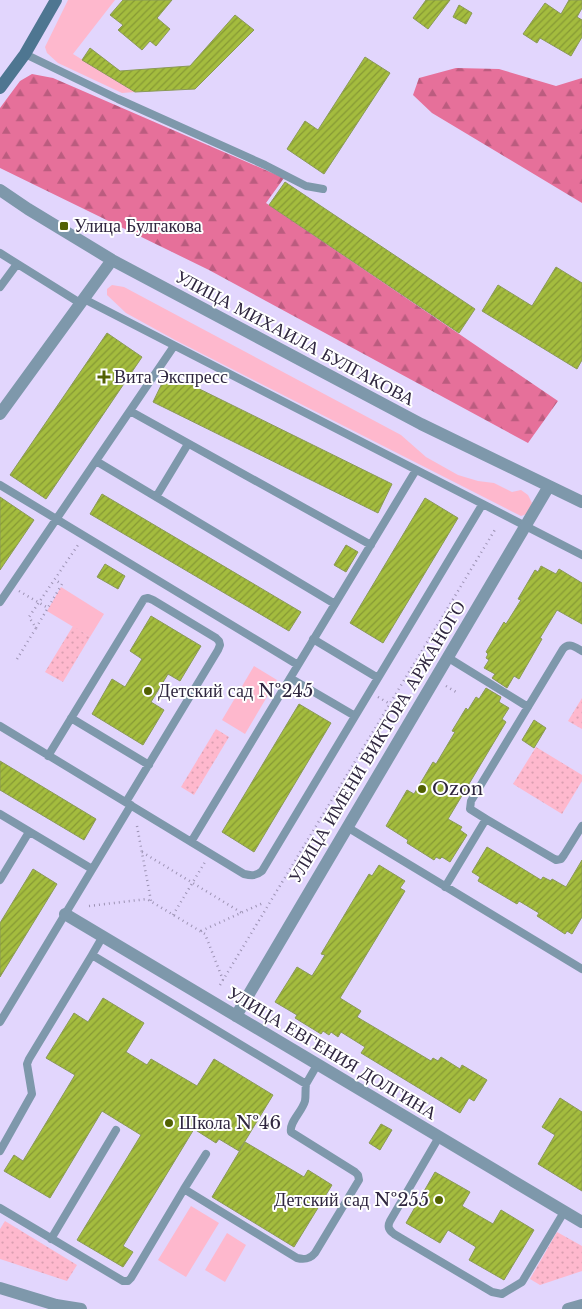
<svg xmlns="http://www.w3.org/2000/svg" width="582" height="1309" font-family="'Libre Baskerville',serif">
<defs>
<pattern id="forest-firs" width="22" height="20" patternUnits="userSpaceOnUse" patternTransform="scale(1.25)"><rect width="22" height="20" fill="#e6709a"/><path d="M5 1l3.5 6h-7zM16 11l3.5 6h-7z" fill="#bb5c7f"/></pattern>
<pattern id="park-dots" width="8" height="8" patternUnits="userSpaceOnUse" patternTransform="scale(1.25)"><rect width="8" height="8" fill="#feb8cd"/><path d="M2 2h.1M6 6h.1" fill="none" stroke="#da9eb1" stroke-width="1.8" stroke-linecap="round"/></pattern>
<pattern id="building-hatch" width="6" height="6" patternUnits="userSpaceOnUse" patternTransform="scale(1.25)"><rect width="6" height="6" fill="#a4bc3e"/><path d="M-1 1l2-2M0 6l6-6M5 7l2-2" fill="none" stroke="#869935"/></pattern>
</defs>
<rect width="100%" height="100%" fill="#e2d6fd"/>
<path fill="#feb8cd" d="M68,0H115L73,54L135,92L122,93L58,63L47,53L45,47Z
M112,285L124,287L401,435L426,457L458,475L478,481L494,483L512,492L521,490L528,495L532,503L527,514L521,516L175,340L126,313L107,295V289Z
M61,587L104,614L90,637L47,611Z
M254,666L277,680L245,734L222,720Z
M191,1206L219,1223L186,1277L158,1260Z
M227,1233L246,1245L225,1282L205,1270Z"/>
<path fill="url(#forest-firs)" d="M456,68L499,69L556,86L582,78V203L432,113L413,95L419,78Z
M32,74L53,78L284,178L266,203L558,401L528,443L209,270L0,168V108L20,81Z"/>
<path fill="url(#park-dots)" d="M73,626L90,637L63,682L45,672Z
M582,698V729L568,721Z
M216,729L229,737L194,795L181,787Z
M536,747L582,775V781L562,814L513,784Z
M5,1221L77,1265L67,1281L0,1259V1229Z
M557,1232L582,1246V1271L540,1285L530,1279Z"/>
<path fill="url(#building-hatch)" stroke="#8a9957" d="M123,0H172L157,18L170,29L156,46L150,41L142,50L118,30L123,25L110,15Z
M426,0H450L428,29L413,18Z
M569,0H582V8L577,17L582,20V37L571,56L540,38L537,43L523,34L545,3L561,14Z
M459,5L472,13L466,24L453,17Z
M235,15L254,30L195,89L135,92L82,60L90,48L120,71L190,66Z
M365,57L390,73L324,174L287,149L305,121L318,130Z
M285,182L475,309L459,333L269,205Z
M556,267L582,283V360L577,369L482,311L498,285L532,306Z
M107,333L142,357L46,499L10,475Z
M167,373L392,484L378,513L153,402Z
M102,494L301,612L289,631L90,514Z
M0,497L34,520L0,570Z
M425,498L458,518L383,643L350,623Z
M346,545L358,552L346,572L334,565Z
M105,564L125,576L118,589L97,577Z
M541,566L556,574L559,569L582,583V624L557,610L540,638L542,639L519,679L514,676L507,688L492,678L495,674L484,668L489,660L486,658L488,654L486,652L504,622L506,624L521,600L518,599L535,570L538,572Z
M151,616L201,646L180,681L168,674L151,702L164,710L143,745L92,714L112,679L125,687L142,659L130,651Z
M486,688L501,697L499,702L509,708L502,719L506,722L448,819L462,827L460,830L467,835L450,862L442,857L440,859L436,857L434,860L407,843L408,840L386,826L407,790L414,794L433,762L436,764L455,732L452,731L466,708L468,710L476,697L479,699Z
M299,704L331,723L254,852L222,832Z
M534,720L546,728L534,748L522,740Z
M0,761L96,819L84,840L0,790Z
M487,847L541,880L543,877L551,881L552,879L566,887L582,860V917L572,934L567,931L565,934L537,916L539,913L519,901L517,904L478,881L480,877L472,872Z
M379,865L405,881L400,888L405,891L340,998L361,1011L357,1017L431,1061L433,1058L438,1061L441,1057L460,1069L462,1065L487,1080L474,1101L469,1098L460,1113L361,1053L365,1047L341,1032L338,1037L331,1032L329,1035L323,1031L321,1034L295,1018L297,1015L275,1002L297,967L312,976L325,955L321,954L369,874L372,876Z
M33,869L57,884L0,977V923Z
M103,998L144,1023L126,1052L147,1065L151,1059L197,1086L214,1059L273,1095L239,1151L219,1139L216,1143L194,1129L123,1246L133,1252L123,1267L77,1240L141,1135L102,1111L50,1198L4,1171L14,1155L23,1161L75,1075L46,1058L74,1013L88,1022Z
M560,1098L582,1112V1191L538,1164L555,1135L542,1127Z
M381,1124L392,1130L380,1150L369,1143Z
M245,1142L304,1177L308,1170L332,1185L294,1247L212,1197Z
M435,1172L470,1192L462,1206L493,1224L501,1210L534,1230L504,1280L469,1260L476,1247L448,1230L440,1243L406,1223Z"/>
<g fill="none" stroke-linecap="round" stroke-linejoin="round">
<path stroke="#9c92b3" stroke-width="2.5" stroke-dasharray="1 4" stroke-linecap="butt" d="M19,591L48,608
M36,628L62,584L55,580
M424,647L436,654
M17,659L36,628L29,617L78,545
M446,686L456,692
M378,697L390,704
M137,826L151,901
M142,852L242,913
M89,906L147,899L205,934L223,980
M173,915L205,862
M201,931L263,903
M220,985L496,528"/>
<path stroke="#7e98ab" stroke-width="8" d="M25,54L118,99L265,165L306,186L323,189
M0,253L80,303
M0,287L17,264
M84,299L582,555
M130,411L371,545
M96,461L335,604
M0,485L298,665
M156,497L188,444
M0,602L174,346
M313,639L378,678
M447,657L528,707
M290,678L355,716
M71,718L149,765
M0,726L244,874C252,876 256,876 262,871L482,505
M48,756L144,599L148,598L153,600L216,638L219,641L220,645L218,650L126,802
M0,814L92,869
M486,819L470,809L471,801L563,649C569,642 575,647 582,651
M347,827L582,969
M191,842L416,470
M0,880L29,832
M445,887L486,819L556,860L561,859L564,855L582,826
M103,936L92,955L306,1084L317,1065
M0,1022L131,805
M439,1137L390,1221C387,1227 389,1230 394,1234L492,1292L502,1294L522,1282L564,1212
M0,1151L32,1094L27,1064L29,1059L92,955
M184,1189L206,1154
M0,1208L123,1281H128L131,1278L184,1189L297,1258C305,1260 310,1259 315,1253L359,1180L358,1175L355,1172L291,1132C289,1122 302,1112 305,1101C306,1096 305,1090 306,1084
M51,1239L116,1130"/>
<path stroke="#7e98ab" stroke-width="12" d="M0,190L28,209L112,260L421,424L582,502
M0,414L112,260
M65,914L582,1222
M236,1016L549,486
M0,1288L56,1305L81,1309
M568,1309L582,1305"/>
<path stroke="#4e7691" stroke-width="12" d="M0,88L25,54L56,0"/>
</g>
<g fill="#526103" stroke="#fff" stroke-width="2">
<rect x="59" y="221" width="10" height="10" rx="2.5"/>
<path d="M101.5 369.5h5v5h5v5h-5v5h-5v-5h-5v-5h5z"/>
<circle cx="148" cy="691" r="5"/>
<circle cx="422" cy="789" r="5"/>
<circle cx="169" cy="1123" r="5"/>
<circle cx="439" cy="1200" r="5"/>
</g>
<g text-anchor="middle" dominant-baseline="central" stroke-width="4" stroke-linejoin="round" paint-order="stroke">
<g font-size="18" fill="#2f263f" stroke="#fff" text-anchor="start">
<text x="74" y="226">Улица Булгакова</text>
<text x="114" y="377">Вита Экспресс</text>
<text x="158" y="691">Детский сад №245</text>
<text x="432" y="789">Ozon</text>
<text x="179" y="1123">Школа №46</text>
<text x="429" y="1200" text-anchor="end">Детский сад №255</text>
</g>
<g font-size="18" fill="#2f263f" stroke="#fff">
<text transform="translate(295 338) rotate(28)">УЛИЦА МИХАИЛА БУЛГАКОВА</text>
<text transform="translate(377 742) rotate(-59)">УЛИЦА ИМЕНИ ВИКТОРА АРЖАНОГО</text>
<text transform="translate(332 1053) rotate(31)">УЛИЦА ЕВГЕНИЯ ДОЛГИНА</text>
</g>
</g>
</svg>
